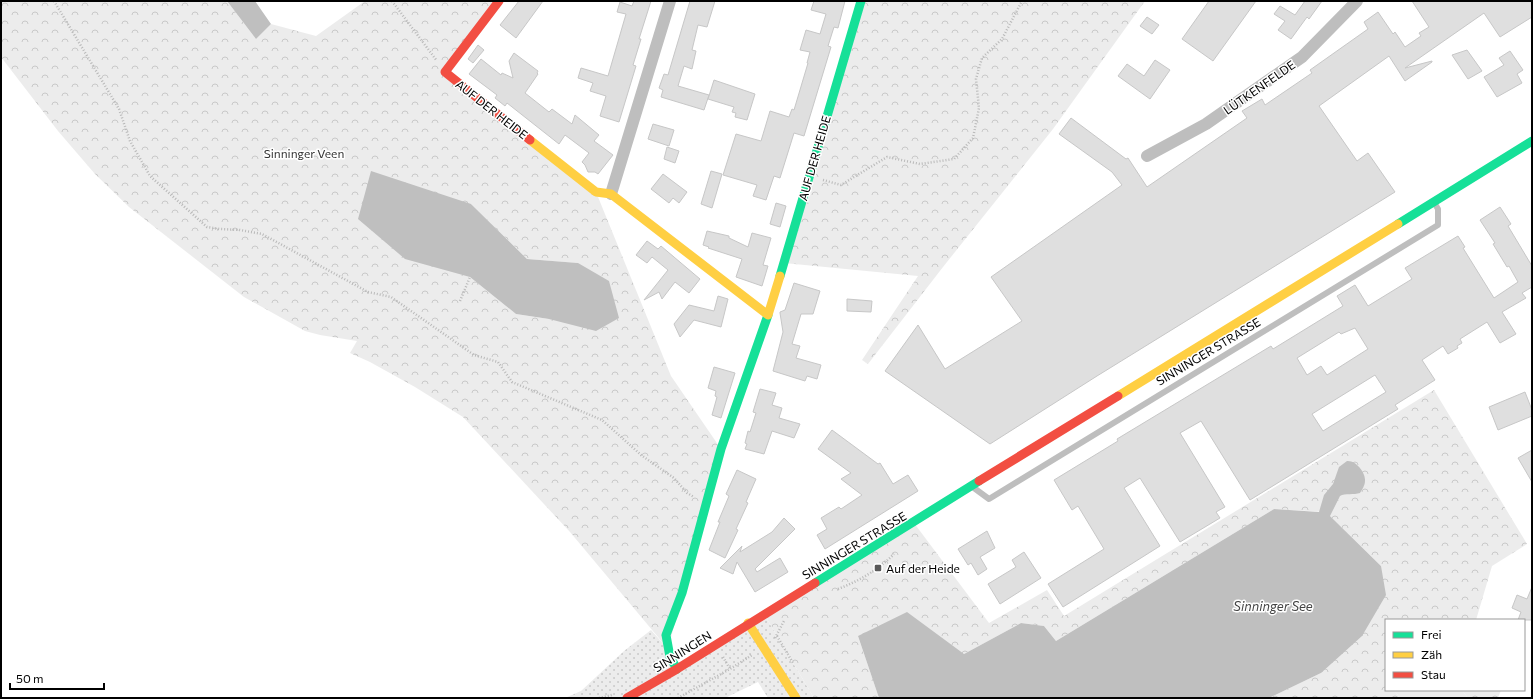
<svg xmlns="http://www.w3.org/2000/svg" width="1533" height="699" font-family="Commissioner,sans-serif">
<defs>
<pattern id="green-dots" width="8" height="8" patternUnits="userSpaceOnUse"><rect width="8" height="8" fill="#ececec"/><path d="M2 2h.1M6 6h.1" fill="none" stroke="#c9c9c9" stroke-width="1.8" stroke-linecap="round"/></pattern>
<pattern id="forest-crowns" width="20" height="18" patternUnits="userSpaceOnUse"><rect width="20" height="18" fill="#ececec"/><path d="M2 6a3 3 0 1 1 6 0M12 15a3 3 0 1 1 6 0" fill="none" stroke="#c9c9c9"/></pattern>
</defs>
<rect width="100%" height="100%" fill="#fff"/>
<path fill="url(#green-dots)" d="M764,614L814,698H768L758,682L725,698H565L581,691L624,651L651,630L668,649L677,669Z"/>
<path fill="url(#forest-crowns)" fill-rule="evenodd" d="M1,1H227L256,39L271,24L316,36L365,1H499L445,72L596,192L671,376L721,449L668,649L570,532L463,417L415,387L370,362L350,353L357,341L320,335L305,331L244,297L129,207L95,174L58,131L1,57ZM471,204L527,259L578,263L549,319L516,314L470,277Z
M861,1H1145L1053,129L943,267L868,364L862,360L918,276L784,263Z
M1434,390L1527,544L1492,566L1476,620H1386V690H1394L1400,698H1269L1321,673L1381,566L1326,512L1274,509L1056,641L1044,626L1021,623L964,654L858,636L879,698H814L764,614L914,523L989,623L1047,590L1064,616Z
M1462,690H1501L1498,698H1468Z"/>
<path fill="#ececec" d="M1394,690H1462L1468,698H1400Z"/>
<path fill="#bfbfbf" d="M227,1H255L271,24L256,39Z
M371,171L471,204L527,259L578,263L609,281L619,318L596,331L549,319L516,314L470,277L405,259L358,219Z
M1347,461C1356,460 1366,473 1365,481C1365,485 1362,490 1360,493C1354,495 1345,493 1340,496L1330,516L1381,566L1386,595L1362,636L1321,673L1269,698H879L858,636L907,612L964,654L1021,623L1044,626L1056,641L1274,509L1319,512L1324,495L1333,484L1339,467Z"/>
<path fill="#dfdfdf" stroke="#c7c7c7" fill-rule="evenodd" d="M519,1H543L516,38L500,25Z
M634,1H651L639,39H641L633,65L636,66L619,122L600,116L606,96L590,91L593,83L578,78L581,68L608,76L626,14L617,12L620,2L632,6Z
M690,1H715L707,27L698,25L692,50L696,51L692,69L684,66L678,86L709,95L704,110L661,97L663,90L659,88L664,74L668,75Z
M814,1H845L838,28L834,27L828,46L831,47L804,136L794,133L780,178L774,176L766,200L753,196L757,185L723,175L736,134L761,141L770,111L789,117L792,109L794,110L808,63H807L810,52L800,50L806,30L820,34L826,14L811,10Z
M1209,1H1256L1213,61L1182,39Z
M1305,1H1322L1309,19L1307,17L1291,39L1278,30L1285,21L1274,14L1280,6L1295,15Z
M1412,1H1532V17L1500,37L1484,13L1405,68L1432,61V62L1405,81L1389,56L1319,106L1357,161L1368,153L1395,192L1097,376L990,444L885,371L918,325L945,369L1022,321L991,277L1122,185L1112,172L1059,134L1071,118L1126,159L1128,158L1147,187L1247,118L1242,111L1262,99L1265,105L1312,73L1310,70L1368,29L1364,22L1378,12L1393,34L1395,32L1405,47L1421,36L1419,33L1429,27Z
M1147,17L1159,25L1152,34L1140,26Z
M478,45L484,50L473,63L468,59Z
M1467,50L1482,71L1468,79L1452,55Z
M1510,51L1523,70L1517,74L1522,83L1497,97L1484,77L1504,65L1499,58Z
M514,53L538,71L537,73L538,74L525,93L549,112L552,109L572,124L575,115L599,135L594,141L613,155L598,174L595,172H588L585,165L582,162L589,153L565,135L559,144L507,103L505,106L495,98L497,95L469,74L481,59L501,75L502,73L513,78L509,61Z
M1155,60L1170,70L1150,99L1118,76L1127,64L1144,76Z
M714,80L755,94L747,120L735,117L736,113L732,112L734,107L708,99Z
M653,124L674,130L669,146L648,139Z
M667,147L679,151L675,163L664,159Z
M711,171L722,174L712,208L701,204Z
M663,174L687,192L679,203L673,198L669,203L651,189Z
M776,203L786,206L780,227L770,224Z
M1500,207L1511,224L1508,226L1532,266V287L1522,293L1526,298L1502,312L1516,334L1500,343L1487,322L1460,339L1462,343L1457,346L1458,348L1448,354L1443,346L1422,360L1435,380L1395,405L1398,409L1250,500L1201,421L1180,433L1225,507L1216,512L1220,518L1180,542L1140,478L1124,488L1160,546L1063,607L1048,584L1104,549L1078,506L1072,510L1054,480L1118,441L1117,439L1271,346L1273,349L1343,306L1337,296L1355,285L1368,306L1412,279L1405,268L1458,236L1465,247L1463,248L1494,298L1518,282L1509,266L1507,267L1493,244L1495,243L1480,220ZM1355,328L1368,349L1327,375L1321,366L1307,375L1297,358L1339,332L1341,334ZM1375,375L1386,392L1323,431L1312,414Z
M707,231L729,236V238L748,247L752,233L771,238L763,265L768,266L762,286L736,277L742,259L708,248L709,247L703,245Z
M647,241L658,249L661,246L700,279L689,293L675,282L662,299L659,292L644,300L668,270L652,257L647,263L636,255Z
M794,283L820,291L813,314H801L792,344L800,346L796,358L821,365L817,379L807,376L805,381L773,371L783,332L780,313V312L785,310Z
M718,296L728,299L721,327L694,320L680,337L674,324L689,305L714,311Z
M847,299L872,301L871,312L847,311Z
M714,367L735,373L721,418L712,415L717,397L715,396L716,391L708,388Z
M760,389L776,393L772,405L782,408L779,418L800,424L794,438L772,431L764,454L745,449L747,444L745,443L748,431L750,432L756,413L753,412Z
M1525,392L1532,410V416L1498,430L1489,407Z
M832,430L878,464L880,463L893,484L908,475L918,491L825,549L817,535L827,529L821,518L839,507L841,509L862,495L841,479L851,473L818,449Z
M1532,450V482L1518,458Z
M737,470L756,479L746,502L748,503L736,529L738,530L725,558L709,550L720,522H718L729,496L726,494Z
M784,518L795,529L755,569L757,572L780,558L788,572L755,592L737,562L733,574L720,568L742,546L740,552L772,532Z
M987,531L995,548L980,557L987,569L978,575L971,563L968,565L958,549Z
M1024,552L1041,578L1000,604L988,584L1016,567L1012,560Z
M1532,587V620H1518L1521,612L1512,608L1517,595L1527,599Z"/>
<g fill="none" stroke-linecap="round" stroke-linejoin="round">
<path stroke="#b9b9b9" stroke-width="2.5" stroke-dasharray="1 2" stroke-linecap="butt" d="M54,1L119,109L130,141L150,176L207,227L220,229L240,230L262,234L368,292L391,297L474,355L498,362L512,382L602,420L641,455L674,478L687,493L694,497
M392,1L437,61
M823,180L841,185L887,157L920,164L954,159L973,138L979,108L976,79L982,58L1002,39L1022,1
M460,301L470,277
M838,589C859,581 878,570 894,554
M777,636L793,663
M775,638L784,621
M723,657L730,669
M599,698L612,695
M678,698L730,669L752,655"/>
<path stroke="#bebebe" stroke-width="6" d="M974,488L989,499L1438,225V209L1435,204"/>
<path stroke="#bebebe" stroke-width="12" d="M1147,156L1206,124L1302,57L1357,1
M611,194L670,1"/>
<path stroke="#16e098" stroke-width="9" d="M1398,224L1532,141
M780,276L861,1
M815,583L979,481
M677,669L670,657L666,635L682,593L721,449L768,315"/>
<path stroke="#ffcf43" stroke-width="9" d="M530,140L596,192L611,194L768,315L780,276
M1118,396L1398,224
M748,623L796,698"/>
<path stroke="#f24e42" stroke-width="9" d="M499,1L445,72L530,140
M979,481L1118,396
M627,698L677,669L815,583"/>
</g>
<rect fill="#595959" stroke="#fff" stroke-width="1.5" x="874" y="564" width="8" height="8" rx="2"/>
<g text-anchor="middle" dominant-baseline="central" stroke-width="3" stroke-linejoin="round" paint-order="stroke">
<g font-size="12" fill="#000" stroke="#fff">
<text transform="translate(1259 87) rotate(-35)">LÜTKENFELDE</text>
<text transform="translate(492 109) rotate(38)">AUF DER HEIDE</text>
<text transform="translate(814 158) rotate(-74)">AUF DER HEIDE</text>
<text transform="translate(1208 351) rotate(-31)">SINNINGER STRASSE</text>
<text transform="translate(854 545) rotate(-31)">SINNINGER STRASSE</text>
<text transform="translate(682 651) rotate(-32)">SINNINGEN</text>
</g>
<g font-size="12" fill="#333" stroke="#fff">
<text x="304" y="153">Sinninger Veen</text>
</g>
<g font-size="12" fill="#000" stroke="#fff" text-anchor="start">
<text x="886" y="568">Auf der Heide</text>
</g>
<g font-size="13" font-style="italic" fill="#444" stroke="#fff">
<text x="1273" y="606">Sinninger See</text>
</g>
</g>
<rect width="1533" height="699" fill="none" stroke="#000000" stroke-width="4"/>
<rect x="1385" y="619" width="140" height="72" fill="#ffffff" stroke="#999999"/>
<rect x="1393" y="632" width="20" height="6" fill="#16e098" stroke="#999999"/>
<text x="1421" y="639" font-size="12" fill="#000000">Frei</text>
<rect x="1393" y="652" width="20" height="6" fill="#ffcf43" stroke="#999999"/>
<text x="1421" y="659" font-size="12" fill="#000000">Zäh</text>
<rect x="1393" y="672" width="20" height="6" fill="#f24e42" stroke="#999999"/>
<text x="1421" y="679" font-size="12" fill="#000000">Stau</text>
<path d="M10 683v6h94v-6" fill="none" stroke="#000000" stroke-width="2"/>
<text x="16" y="683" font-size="12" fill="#000000" stroke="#ffffff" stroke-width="3" paint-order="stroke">50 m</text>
</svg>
